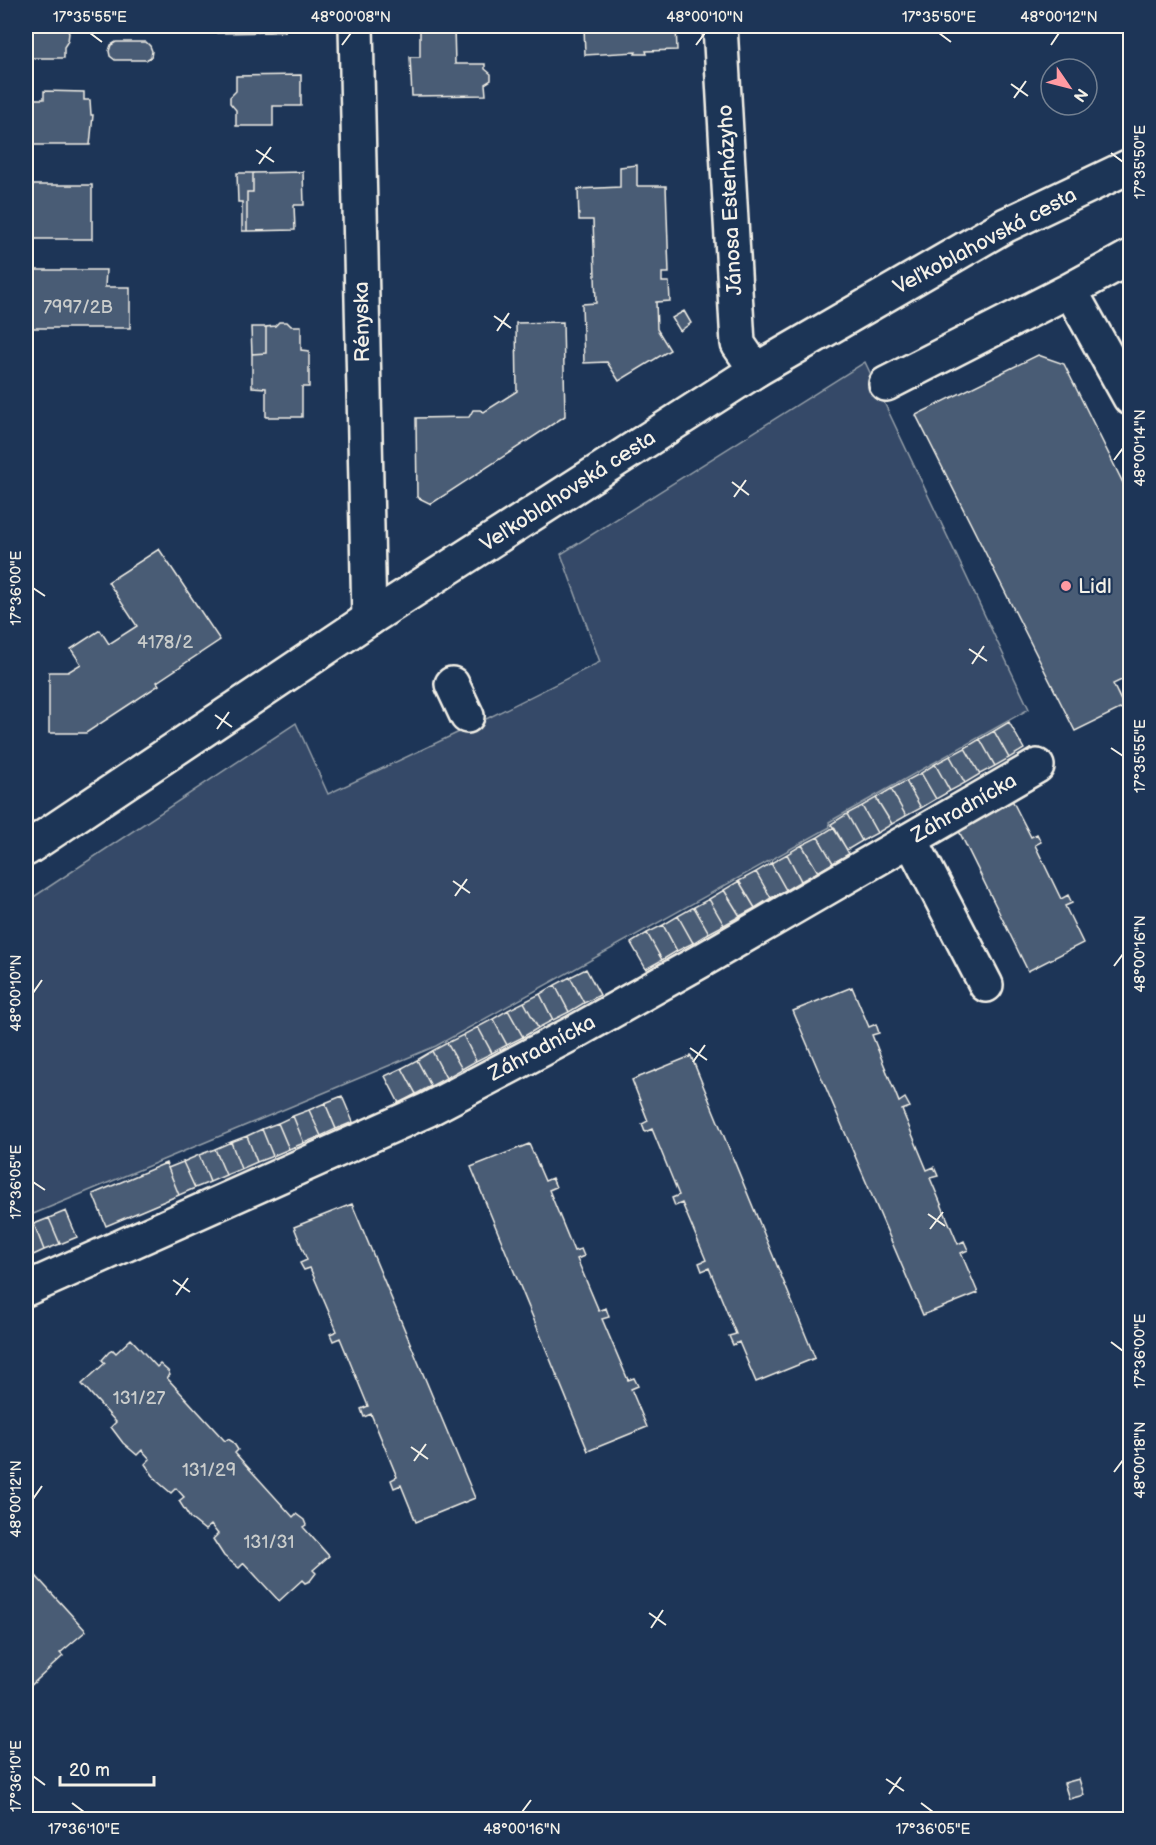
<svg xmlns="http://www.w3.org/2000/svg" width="1156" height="1845" font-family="'Balsamiq Sans',sans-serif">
<rect width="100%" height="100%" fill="#1d3557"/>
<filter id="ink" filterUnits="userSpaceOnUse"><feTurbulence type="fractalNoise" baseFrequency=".0167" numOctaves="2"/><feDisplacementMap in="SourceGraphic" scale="12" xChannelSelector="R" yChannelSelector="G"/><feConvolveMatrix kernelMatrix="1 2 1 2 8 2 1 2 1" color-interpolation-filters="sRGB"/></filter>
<g filter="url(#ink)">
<path fill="#354a67" stroke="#949ea8" stroke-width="1.5" d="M865,362L1029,709L829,822L830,827L436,1046L26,1217V902L296,723L328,794L472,726L600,662L561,554Z"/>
<path fill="#485b74" stroke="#f4f1e8" stroke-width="1.5" d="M26,26H65L69,33L68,41L64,47V58H26Z
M217,26H285V32L217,33Z
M584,26H676L677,50L646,51L647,54H635L636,52L585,55Z
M454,27L455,64H485V69L491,74V80L485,84L486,95L412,96L410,57H420V28Z
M116,42H146L150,46L152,51L151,57L146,60H115L110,56L109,51L111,45Z
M301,75V106H273V126H236V110L230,103V97L236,91V76Z
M44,91L84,92V100H90L91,115H93L90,145H26V99H44Z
M637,165V186H666L669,273H662V282H669L670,301L656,302L657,329L670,350L619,381L607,362L584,363L582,304L596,303L593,220H579L578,189L620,187V167Z
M303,172L304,205H294L295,230L247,231V192H253V173Z
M237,173H253V192H247V231H242V202H238Z
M26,185H92V239H26Z
M26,270H106L105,287H130V328H26Z
M684,311L691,323L680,331L672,318Z
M279,322H287L291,326H301V350L309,351V387H302V417H266V388L252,387V354L266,353V327L275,326Z
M563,322L565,416L431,504L417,497L416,418L469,417L473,410H480L484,412L517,391L516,323Z
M251,327H266V353L252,354Z
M1038,355L1064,364L1130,497V676L1113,684L1124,707L1075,731L916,415Z
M159,549L220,640L157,682L159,685L86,733H49V672H68L81,664L71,649L100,630L109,644L137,626L108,582Z
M1009,722L1024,749L1009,758L994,731Z
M994,731L1009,758L995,766L980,739Z
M980,739L995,766L980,774L965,748Z
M965,748L980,774L965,783L950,756Z
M950,756L965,783L950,791L935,764Z
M935,764L950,791L936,799L921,773Z
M921,773L936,799L921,808L906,781Z
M906,781L921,808L906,816L891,789Z
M891,789L906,816L892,824L876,798Z
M876,798L892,824L877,833L862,806Z
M1012,800L1031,837L1037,834L1041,842L1035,845L1061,899L1068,895L1072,903L1065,906L1083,943L1028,971L957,827Z
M862,806L877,833L862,841L847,814Z
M847,814L862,841L847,850L831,824Z
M834,827L849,854L833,863L818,837Z
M818,837L833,863L818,872L802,845Z
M802,845L818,872L801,881L787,854Z
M787,854L801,881L786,890L771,863Z
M771,863L786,890L771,898L756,872Z
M756,872L771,898L755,908L739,881Z
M739,881L755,908L740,916L724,890Z
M724,890L740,916L724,925L709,899Z
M709,899L724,925L709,933L694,907Z
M694,907L709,933L693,943L678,916Z
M678,916L693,943L677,951L663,925Z
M663,925L677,951L662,960L647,933Z
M647,933L662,960L646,969L631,943Z
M586,969L600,995L584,1003L570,977Z
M570,977L584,1003L569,1012L555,985Z
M555,985L569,1012L553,1020L540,994Z
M852,987L869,1027L876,1024L879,1033L872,1035L899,1102L905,1098L910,1107L902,1110L927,1170L934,1167L938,1176L930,1178L958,1244L964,1241L968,1250L961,1253L978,1293L923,1315L793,1011Z
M540,994L553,1020L538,1028L524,1002Z
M524,1002L538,1028L523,1037L508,1010Z
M508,1010L523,1037L507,1045L493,1019Z
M493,1019L507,1045L492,1053L478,1027Z
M478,1027L492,1053L476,1061L463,1035Z
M463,1035L476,1061L462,1069L447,1043Z
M447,1043L462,1069L446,1078L432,1051Z
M432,1051L446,1078L431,1086L417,1060Z
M691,1056L815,1358L756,1382L739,1342L733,1345L729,1336L736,1334L709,1268L702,1271L699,1263L706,1260L682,1203L675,1206L672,1198L679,1195L652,1129L645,1132L642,1124L648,1121L632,1080Z
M417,1060L431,1086L416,1094L402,1068Z
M402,1068L416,1094L399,1103L385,1076Z
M342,1096L353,1122L336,1129L325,1103Z
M325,1103L336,1129L321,1136L309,1110Z
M309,1110L321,1136L304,1143L293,1116Z
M293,1116L304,1143L289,1149L278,1123Z
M278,1123L289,1149L273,1156L262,1129Z
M262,1129L273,1156L257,1162L247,1136Z
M247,1136L257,1162L241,1169L231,1142Z
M231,1142L241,1169L226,1175L215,1149Z
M529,1144L545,1181L552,1178L556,1187L549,1190L574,1251L581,1249L584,1256L577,1259L599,1311L606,1308L609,1317L602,1319L628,1380L634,1378L638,1386L631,1389L647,1427L588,1451L471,1167Z
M215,1149L226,1175L210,1182L199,1155Z
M199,1155L210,1182L195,1188L183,1162Z
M183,1162L195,1188L179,1195L168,1168Z
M166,1163L179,1195L106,1226L93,1194Z
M352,1204L475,1498L416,1522L401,1485L394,1488L391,1480L397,1477L371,1414L364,1417L361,1409L368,1406L340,1338L333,1341L330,1334L337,1331L310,1268L304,1270L300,1263L307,1260L294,1227Z
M66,1211L77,1237L60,1244L49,1218Z
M49,1218L60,1244L44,1250L34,1224Z
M34,1224L44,1250L29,1257L26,1249V1228Z
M131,1339L157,1367L160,1364L168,1371L170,1375L167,1378L225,1441L228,1439L233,1442L238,1450L235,1453L293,1517L296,1514L304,1520L306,1525L303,1527L329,1556L313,1570L316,1573L310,1581L305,1583L302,1580L279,1601L244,1563L239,1568L224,1556L213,1539L218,1534L211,1525L205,1530L190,1518L179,1501L184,1497L176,1488L171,1493L157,1481L145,1464L150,1459L142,1450L137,1455L123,1443L111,1427L116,1422L82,1384L105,1363L102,1360L109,1352L113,1350L116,1353Z
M26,1565L86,1631L60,1653L63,1656L26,1690Z
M1079,1779L1084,1795L1069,1799L1064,1783Z"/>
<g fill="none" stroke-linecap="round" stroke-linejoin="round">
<defs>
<path id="minor" d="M356,26L369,619
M720,26L738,344L756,370
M1130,257L1070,290L1130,398
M886,384L1070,290
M452,684L467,716
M911,840L986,985
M26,1289L427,1110L575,1032L706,958L1037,766"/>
<path id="major" d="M26,849L369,619L756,370L1006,225L1130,166"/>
</defs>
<use href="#minor" stroke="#f4f1e8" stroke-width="38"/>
<use href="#major" stroke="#f4f1e8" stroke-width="38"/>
<use href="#minor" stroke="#1d3557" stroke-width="33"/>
<use href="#major" stroke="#1d3557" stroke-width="33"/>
</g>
</g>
<path fill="none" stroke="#f4f1e8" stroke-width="2" d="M90,33L102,42M939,33L951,42M342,45L351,33M696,45L705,33M1051,45L1059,33M1011,84L1028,96M1014,98L1026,81M256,150L274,162M1111,153L1123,162M259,164L271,147M494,316L511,328M497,331L509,313M1114,460L1123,448M732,482L749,495M734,497L746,480M33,588L45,596M969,649L987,661M972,664L984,646M215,715L232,727M217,729L229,712M1111,748L1123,756M453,881L470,893M455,896L467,879M1114,966L1123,954M33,993L42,980M690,1048L707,1060M693,1062L705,1045M33,1182L45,1190M928,1214L945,1226M930,1229L943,1212M173,1280L190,1292M176,1295L188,1278M1111,1342L1123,1351M411,1447L428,1459M414,1461L426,1444M1114,1472L1123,1460M33,1499L42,1486M649,1613L666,1625M651,1628L663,1610M33,1776L45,1785M886,1779L904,1791M889,1794L901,1777M72,1803L84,1812M921,1803L933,1812M522,1812L531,1800"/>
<circle fill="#ff9aa2" stroke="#1d3557" stroke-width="2" cx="1066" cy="586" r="6"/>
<g text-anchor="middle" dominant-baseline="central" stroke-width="4.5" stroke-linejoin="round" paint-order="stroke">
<g font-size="18" fill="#c9cccb">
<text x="78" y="307">7997/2B</text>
<text x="165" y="642">4178/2</text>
<text x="139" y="1398">131/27</text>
<text x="209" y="1470">131/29</text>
<text x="269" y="1542">131/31</text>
</g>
<g font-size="21" fill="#f4f1e8" stroke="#1d3557">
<text transform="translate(730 200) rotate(-93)">Jánosa Esterházyho</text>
<text transform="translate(985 241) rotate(-28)">Veľkoblahovská cesta</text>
<text transform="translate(362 322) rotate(-91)">Rényska</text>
<text transform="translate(568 491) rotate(-33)">Veľkoblahovská cesta</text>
<text transform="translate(964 808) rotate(-30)">Záhradnícka</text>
<text transform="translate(542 1048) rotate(-28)">Záhradnícka</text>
</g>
<g font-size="21" fill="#f4f1e8" stroke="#1d3557" text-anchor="start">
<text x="1078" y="586">Lidl</text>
</g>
</g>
<rect width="1156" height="1845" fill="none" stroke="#1d3557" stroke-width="66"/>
<g transform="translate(1069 87) rotate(125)"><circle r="28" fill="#1d3557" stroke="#738091" stroke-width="1.5"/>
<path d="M0-4.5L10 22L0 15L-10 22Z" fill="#ff9aa2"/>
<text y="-9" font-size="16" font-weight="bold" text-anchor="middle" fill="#f4f1e8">N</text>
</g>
<path d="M60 1776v9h94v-9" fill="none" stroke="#f4f1e8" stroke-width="3"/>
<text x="69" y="1776" font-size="18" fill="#f4f1e8" stroke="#1d3557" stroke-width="4.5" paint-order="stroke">20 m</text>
<rect x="33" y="33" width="1090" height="1779" fill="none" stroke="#f4f1e8" stroke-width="2"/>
<g font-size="15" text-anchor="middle" fill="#f4f1e8">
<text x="90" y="22">17°35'55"E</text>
<text x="351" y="22">48°00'08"N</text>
<text x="705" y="22">48°00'10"N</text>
<text x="939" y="22">17°35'50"E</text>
<text x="1059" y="22">48°00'12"N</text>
<text transform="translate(1140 162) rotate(-90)" y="5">17°35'50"E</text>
<text transform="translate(1140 448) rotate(-90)" y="5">48°00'14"N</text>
<text transform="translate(16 588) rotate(-90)" y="5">17°36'00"E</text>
<text transform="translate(1140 756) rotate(-90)" y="5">17°35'55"E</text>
<text transform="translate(1140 954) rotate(-90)" y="5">48°00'16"N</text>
<text transform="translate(16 993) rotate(-90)" y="5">48°00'10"N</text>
<text transform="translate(16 1182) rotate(-90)" y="5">17°36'05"E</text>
<text transform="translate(1140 1351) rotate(-90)" y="5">17°36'00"E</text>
<text transform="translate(1140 1460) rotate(-90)" y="5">48°00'18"N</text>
<text transform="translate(16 1499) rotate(-90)" y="5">48°00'12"N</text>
<text transform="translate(16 1776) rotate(-90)" y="5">17°36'10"E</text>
<text x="84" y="1834">17°36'10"E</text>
<text x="522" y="1834">48°00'16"N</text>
<text x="933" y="1834">17°36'05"E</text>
</g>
</svg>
